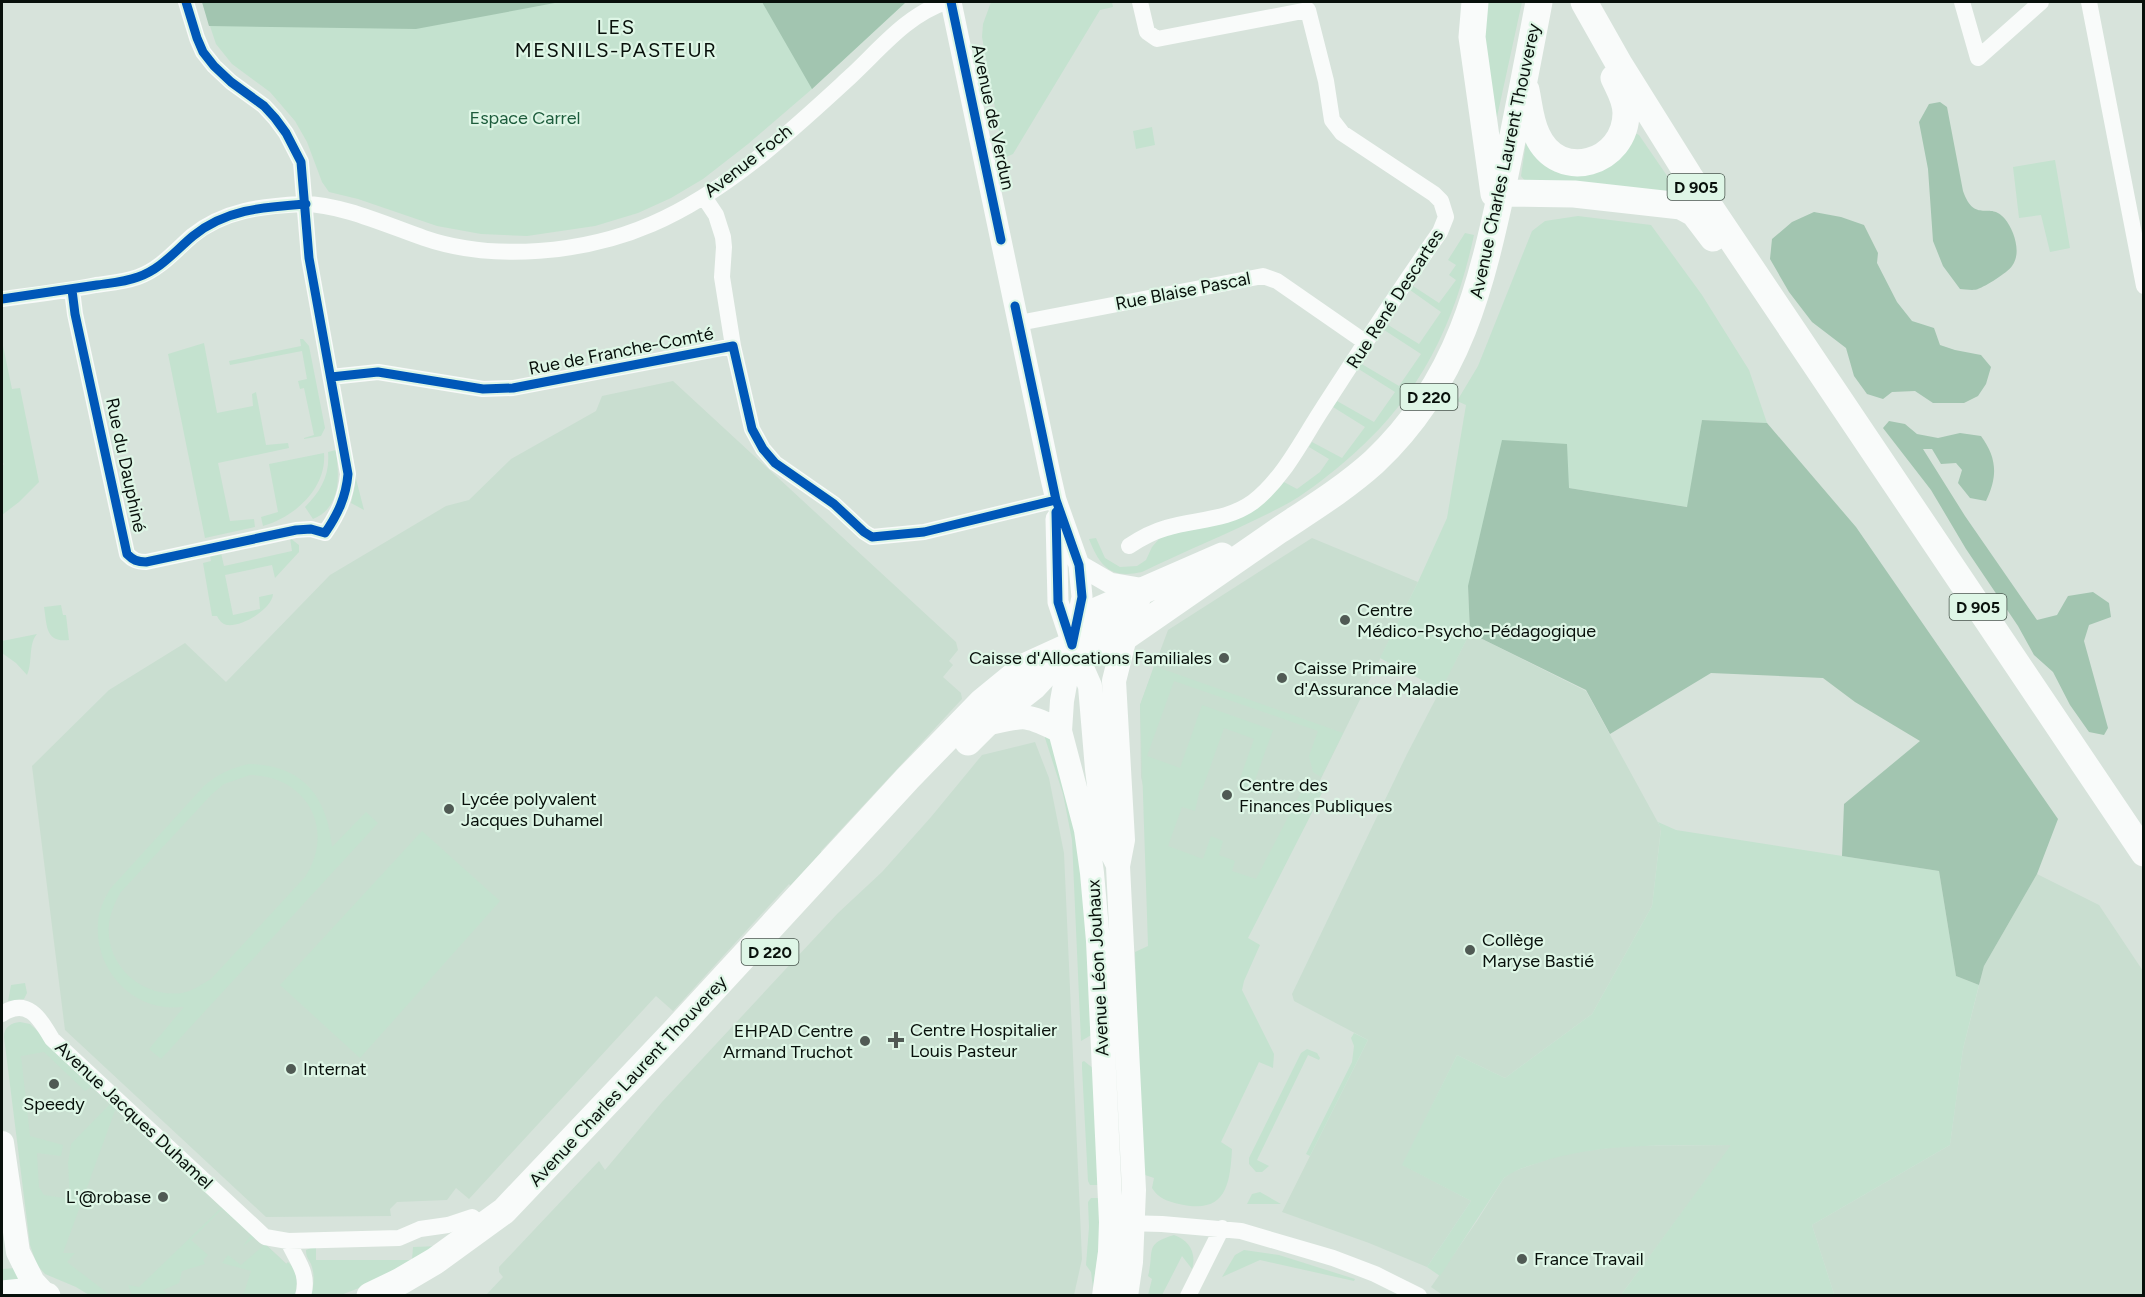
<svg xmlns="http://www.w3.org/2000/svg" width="2145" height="1297" font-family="Figtree,sans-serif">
<rect width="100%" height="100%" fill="#d7e3db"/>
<path fill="#c9ded0" d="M673,381L956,642L958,650L949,661L953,665L943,677L961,693L962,699L821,851L822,853L792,887L789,884L673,1011L656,996L469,1199L456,1188L447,1200L397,1202L390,1209L391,1216L266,1217L65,1030L32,766L109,690L185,643L226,682L330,575L446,506L469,500L511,459L596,411L602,396Z
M1312,538L1418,582L1228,967L1185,968L1141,777L1140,705L1168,630Z
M1470,633L1586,691L1661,828L1652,906L1592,1014L1505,1078L1457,1055L1403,1165L1471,1201L1427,1267L1369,1243L1282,1212L1368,1040L1294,1001L1292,994L1407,754Z
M1035,742L1049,778L1064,853L1082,1259L1074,1295H486L503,1277L499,1272V1267L599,1161L605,1170L662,1102L838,913L882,872L931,817L982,755Z
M2037,874L2099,905L2143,971V1295L1834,1294L1812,1225L1950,1145L1963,1049L1984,966Z
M28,1025L289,1266L288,1295H104L41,1245L16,1026Z
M1732,1145L1621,1295L1444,1296L1431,1287L1477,1221L1504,1178L1512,1172L1565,1153L1626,1146Z"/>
<path fill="#c4e2cf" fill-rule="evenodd" d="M202,2H906L812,89L748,144L703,179L671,198L638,213L595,226L527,236L481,234L437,226L358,199L329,192L322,182L307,142L295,121L270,92L232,64L216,44Z
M991,2H1112L1113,7L1100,10L1013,154L1004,158L982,37L983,24Z
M1482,2H1522L1497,117L1490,122Z
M1152,127L1155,145L1136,149L1133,131Z
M1635,133L1639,135L1672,183V187L1669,193L1525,181L1521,176L1526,142L1552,163Z
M2055,160L2070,248L2050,252L2041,215L2019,218L2013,167Z
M1578,216L1651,225L1702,295L1749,370L1767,423L1702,420L1688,507L1569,488L1468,586L1470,633L1441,690L1380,658L1418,582L1447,518L1466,405L1457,401L1478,366L1532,231L1545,221Z
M1465,233L1474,235C1454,328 1417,402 1342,464C1324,479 1304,495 1283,506C1237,530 1189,549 1142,572C1111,579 1100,567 1089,539L1096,538L1105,558L1120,567L1137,566L1146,560L1152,547L1159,539L1164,536L1218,524L1282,481L1297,489L1320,472L1329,459L1309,447L1312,442L1342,458L1365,427L1333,407L1337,401L1374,422L1395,392L1357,368L1360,363L1399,386L1421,354L1381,328L1385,323L1419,344L1441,312L1410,290L1413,286L1439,303L1456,280L1449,275L1456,265L1448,260Z
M300,339H303L309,346L325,428L321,436L304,439V438L314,435L304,388L300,389L298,381L307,379L302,351L230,365L229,361L301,346Z
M2,341L12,389L20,388L39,482L19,502L2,515V466L4,464L2,462Z
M204,343L217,413L253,406L252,394L256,392L266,445L288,443L289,448L218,463L230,521L254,519L255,527L205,538L168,354Z
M336,450C339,476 342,507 313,519L305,507C321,491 330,475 328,452Z
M324,453C327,488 295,517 263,526L261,517L278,512L269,464Z
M354,471L364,510L351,503L355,485Z
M290,538L299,545V552L275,578L272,565L225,575L233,615L260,609L259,597L273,594C272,609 242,627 227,625C222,624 219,620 217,616H212L203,563L211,561L210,556L221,553L224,566L292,551Z
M61,605L63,615H66L69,640C45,643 47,625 44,607Z
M37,634C28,644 33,662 27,675L16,663L2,653V641Z
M1154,666L1343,733L1321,777L1313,772L1309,756L1318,731L1174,681L1147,756L1180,768L1202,705L1273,730L1254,783L1258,784L1255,793L1237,787L1254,739L1224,728L1202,790L1200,789L1195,811L1182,807L1168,846L1203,859L1211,836L1223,841L1219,855L1235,861L1232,871L1256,879L1302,790L1316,788L1322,793L1248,938L1260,945L1244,981L1242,990L1274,1054L1273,1068L1259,1062L1221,1142L1232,1149C1230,1185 1226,1215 1179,1204C1167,1201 1159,1199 1152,1188L1154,1178L1142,1174L1135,952L1148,946L1140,705Z
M1046,731L1051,735L1083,851L1093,1034L1081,1041L1072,840L1063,794L1045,738Z
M249,764C303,765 327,796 332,847L366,812L378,823L161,1059L149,1049L184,1007C178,1007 171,1008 165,1007C124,1002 95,964 98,924C98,911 104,900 110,889L204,786C218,774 231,768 249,764ZM250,775C307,776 336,829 305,877L211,979C202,984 193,991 182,993C141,998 105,965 109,924C110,913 115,903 120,893L212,794L224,784Z
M1658,822L1676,830L1939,871L1956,976L1979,985L1963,1049L1950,1145L1812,1225L1834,1294L1832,1295H1621L1731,1145C1666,1146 1599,1142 1538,1163C1526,1167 1514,1170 1504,1178L1440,1276L1427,1267L1471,1201L1402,1165L1457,1055L1505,1078L1592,1014L1652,906L1661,829Z
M422,831L500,901L360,1058L280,985Z
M25,983L27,993L24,999L8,1001L11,985Z
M20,1022L30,1024L92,1082L91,1087L85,1091L44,1052L21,1056L30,1136L63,1145L61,1156L37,1153L39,1187L44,1195L70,1199L68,1163L71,1144L113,1101L117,1105L63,1253H75L67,1262L110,1295H89L76,1287L45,1274L37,1265L30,1245L4,1037C4,1027 11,1023 20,1022Z
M1354,1033L1368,1040L1310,1156L1306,1154L1352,1062L1354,1046L1351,1038Z
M1307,1049L1317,1053L1320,1058L1319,1060L1308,1055L1257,1160L1269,1166L1262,1172H1256L1249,1164V1158L1301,1053Z
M1084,1061L1094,1069L1101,1185H1090L1088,1181L1082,1068V1062Z
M1260,1192L1281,1204H1247L1252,1194Z
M1091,1198H1102L1103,1217L1093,1288L1091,1272L1086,1265L1089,1227L1088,1202Z
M223,1206L255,1237L243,1246L251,1235L222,1209L191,1240L208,1255L203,1260L205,1264L182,1271L179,1283L163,1290L168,1295H132L128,1285L139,1287Z
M1174,1235C1189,1240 1197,1253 1192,1269L1182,1256L1162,1295H1148L1152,1279L1148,1276C1155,1251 1143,1244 1174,1235Z
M265,1244L286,1264L288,1262C298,1271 298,1284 295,1295H238L244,1293L251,1271L222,1263L228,1255L241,1265Z
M316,1246V1260H412L413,1247L440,1246L359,1288L341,1295H311C314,1285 315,1274 311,1264C308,1258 306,1257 306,1250Z
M1244,1250L1279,1255L1355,1279L1354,1281L1260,1260L1222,1277L1235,1255Z
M16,1268L22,1278L2,1282V1269Z"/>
<path fill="#a2c5b0" d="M202,2H560L416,29L209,26Z
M762,2H906L812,89Z
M1940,102L1947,107L1963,191C1975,225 1990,200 2005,219C2014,230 2022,253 2012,266C2007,273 1986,286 1978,289C1973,291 1965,289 1960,289L1943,266L1933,241L1928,169L1919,122L1929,104Z
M1814,212L1841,217L1864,225L1878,253L1877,263L1897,302L1912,321L1934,328L1940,345L1955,350L1981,355L1991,367L1986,384L1978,396L1964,403H1933L1915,391L1892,392L1883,399L1867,394L1854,376L1846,348L1812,322L1789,292L1770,259L1772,239L1792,222Z
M1702,420L1767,423L1856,527L2058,819L2037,874L1984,966L1979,985L1956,976L1939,871L1842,856L1844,804L1920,741L1855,702L1823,678L1711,673L1610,734L1586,690L1470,633L1468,586L1502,440L1567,444L1569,488L1687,507Z
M1889,421L1905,424L1917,434L1938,438L1960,433L1981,436C1997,458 1998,476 1986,501L1970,498L1958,483L1962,470L1956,463L1941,464L1932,449H1923L1965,516L2037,620L2057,615L2068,596L2093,592L2109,603L2111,617L2089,625L2084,641L2108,728L2104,735L2089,732L2070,705L2053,672L2034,655L2018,626L1966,549L1931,490L1883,428Z"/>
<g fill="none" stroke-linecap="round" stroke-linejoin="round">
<path stroke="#f9fbfa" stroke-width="16" d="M1962,2L1978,58L2041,2
M2089,2L2144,286
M704,197L716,215L723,237L724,247L722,277L733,346
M72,290L75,314L127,554C133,560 137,562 146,562L296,530L311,529L325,533C338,514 346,497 348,474L309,258L301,162L286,133L275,118L264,106L231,82L214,66L203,52L197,38L186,2
M2,299C33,295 65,291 96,285C110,283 124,282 138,277C160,269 175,251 192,236C224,210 263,206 302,204C338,203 389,226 424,238C494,262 585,253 652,224C728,191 791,131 851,76C881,48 907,15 946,2
M1019,323L1263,276L1277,281L1365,342
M331,377L378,372L483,389L513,388L733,346L752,429L763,449L775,463L834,504L864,532L872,537L924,532L1056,500
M1129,546C1141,538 1152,532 1166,528C1195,519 1227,521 1253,502C1282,480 1301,442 1321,411C1360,351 1398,291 1440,232L1446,217L1441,201L1434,194L1342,133L1332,120L1326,81L1308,10L1157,39L1147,32L1140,2
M2,1014C28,997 40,1019 52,1039L265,1237L288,1241L399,1238L420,1229L448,1225L472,1217L484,1227
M1124,1223L1162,1224L1241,1231L1333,1258L1375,1274L1419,1296
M288,1241C296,1260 310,1273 303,1296
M1188,1296L1222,1228"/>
<path stroke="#f9fbfa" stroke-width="21" d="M951,2L1050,474L1056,500L1079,565L1082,597L1074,638
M1056,519L1058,602L1072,644
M1079,565L1110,583L1145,589"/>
<path stroke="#f9fbfa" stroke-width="24" d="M1125,637L1114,681L1123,840L1118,866L1134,1190L1131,1262L1126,1296
M1077,642L1138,601
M1072,645L1062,701L1060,731L1086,830L1092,873L1098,941L1111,1222L1110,1252L1104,1296
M1072,645L1090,686L1097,769L1106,841L1117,863
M986,724C1024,715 1025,713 1060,731
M2,1143L18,1252L33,1282L45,1295"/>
<path stroke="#f9fbfa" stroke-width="27" d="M1475,2L1472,37L1494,194
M1584,2L1619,64L1689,176L2144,853
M1526,90C1529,104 1530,121 1537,135C1559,184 1626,163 1626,113C1626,100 1619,89 1614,78
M1501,193L1574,194L1681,206L1694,213L1713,238
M968,742L986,724L1033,687L1072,645L1096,611L1222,556
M2,1294L23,1292L47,1296
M370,1296L401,1281L435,1261L504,1211L674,1032L908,778L982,702L1026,666L1072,645L1111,644L1125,637C1176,602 1227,566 1278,531C1311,509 1344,489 1374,462C1460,381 1481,286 1505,175C1517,117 1528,60 1539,2"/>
<defs>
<path id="cycleway" d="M951,2L1001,240
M72,290L75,314L127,554C133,560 137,562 146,562L296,530L311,529L325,533C338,514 346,497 348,474L309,258L301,162L286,133L275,118L264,106L231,82L214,66L203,52L197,38L186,2
M2,299C34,294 65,290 97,285C111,283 125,282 138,277C161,269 175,251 193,236C226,209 265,207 306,204
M1015,306L1056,500L1079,565L1082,597L1072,645
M331,377L378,372L483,389L513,388L733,346L752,429L763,449L775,463L834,504L864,532L872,537L924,532L1056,500
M1056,512L1058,602L1072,645"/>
</defs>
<use href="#cycleway" stroke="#def6e6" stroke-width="13"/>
<use href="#cycleway" stroke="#0057b8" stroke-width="9"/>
</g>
<g fill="#505a54" stroke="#def6e6" stroke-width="2">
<circle cx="1345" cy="620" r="6"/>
<circle cx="1224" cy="658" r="6"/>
<circle cx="1282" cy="678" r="6"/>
<circle cx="1227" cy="795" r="6"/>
<circle cx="449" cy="809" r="6"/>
<circle cx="1470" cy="950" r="6"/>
<path d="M893 1031h6v6h6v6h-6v6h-6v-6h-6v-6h6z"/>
<circle cx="865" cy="1041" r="6"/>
<circle cx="291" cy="1069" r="6"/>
<circle cx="54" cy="1084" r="6"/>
<circle cx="163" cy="1197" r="6"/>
<circle cx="1522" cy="1259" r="6"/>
</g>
<g text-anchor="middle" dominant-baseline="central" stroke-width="4.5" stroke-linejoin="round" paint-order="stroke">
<g fill="#def6e6" stroke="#48554d" stroke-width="1.5">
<rect x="1667.5" y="174" width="57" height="26" rx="4.5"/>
<rect x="1400.5" y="384" width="57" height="26" rx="4.5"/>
<rect x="1949.5" y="594" width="57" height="26" rx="4.5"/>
<rect x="741.5" y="939" width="57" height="26" rx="4.5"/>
</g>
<g font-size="16" font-weight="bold" fill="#08100b">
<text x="1696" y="187">D 905</text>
<text x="1429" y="397">D 220</text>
<text x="1978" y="607">D 905</text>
<text x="770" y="952">D 220</text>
</g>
<g font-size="18" fill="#08100b" stroke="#def6e6">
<text transform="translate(993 117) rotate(78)">Avenue de Verdun</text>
<text transform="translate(748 161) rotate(-38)">Avenue Foch</text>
<text transform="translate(1505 161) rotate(-78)">Avenue Charles Laurent Thouverey</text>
<text transform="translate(1183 291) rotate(-11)">Rue Blaise Pascal</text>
<text transform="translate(1395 299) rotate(-57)">Rue René Descartes</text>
<text transform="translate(621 351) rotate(-11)">Rue de Franche-Comté</text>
<text transform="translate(126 465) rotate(78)">Rue du Dauphiné</text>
<text transform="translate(1098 968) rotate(-93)">Avenue Léon Jouhaux</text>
<text transform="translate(628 1081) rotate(-47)">Avenue Charles Laurent Thouverey</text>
<text transform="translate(134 1115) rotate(43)">Avenue Jacques Duhamel</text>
</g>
<g font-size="18" fill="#1d5c3c" stroke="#def6e6">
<text x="525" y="118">Espace Carrel</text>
</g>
<g font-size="18" fill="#08100b" stroke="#def6e6" text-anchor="start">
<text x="1357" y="610">Centre<tspan x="1357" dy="21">Médico-Psycho-Pédagogique</tspan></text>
<text x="1212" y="658" text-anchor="end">Caisse d'Allocations Familiales</text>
<text x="1294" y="668">Caisse Primaire<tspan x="1294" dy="21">d'Assurance Maladie</tspan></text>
<text x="1239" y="785">Centre des<tspan x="1239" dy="21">Finances Publiques</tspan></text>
<text x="461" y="799">Lycée polyvalent<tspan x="461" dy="21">Jacques Duhamel</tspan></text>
<text x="1482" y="940">Collège<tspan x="1482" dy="21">Maryse Bastié</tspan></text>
<text x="910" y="1030">Centre Hospitalier<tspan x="910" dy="21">Louis Pasteur</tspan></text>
<text x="853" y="1031" text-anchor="end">EHPAD Centre<tspan x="853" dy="21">Armand Truchot</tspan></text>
<text x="303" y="1069">Internat</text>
<text x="54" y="1104" text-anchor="middle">Speedy</text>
<text x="151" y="1197" text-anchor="end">L'@robase</text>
<text x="1534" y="1259">France Travail</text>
</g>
<g font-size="20" letter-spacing="1.5" fill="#08100b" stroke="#def6e6">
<text x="616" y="27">LES<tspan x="616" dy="23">MESNILS-PASTEUR</tspan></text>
</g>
</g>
<rect width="2145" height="1297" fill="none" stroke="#08100b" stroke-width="6"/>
</svg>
